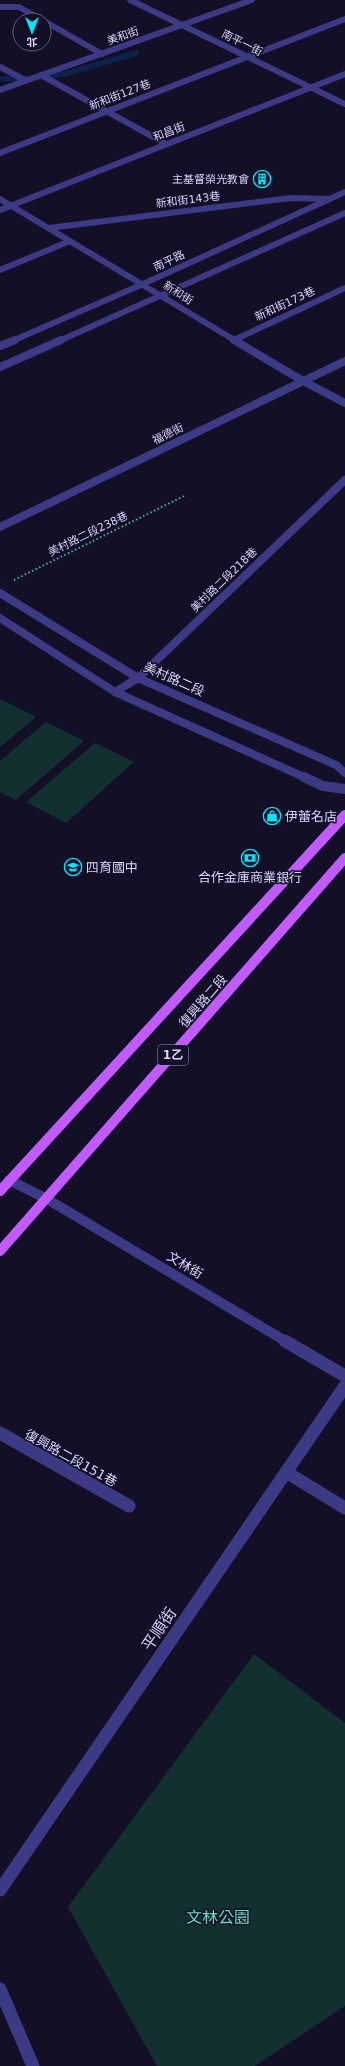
<svg xmlns="http://www.w3.org/2000/svg" width="345" height="2066" font-family="'DejaVu Sans','Noto Sans TC',sans-serif">
<rect width="100%" height="100%" fill="#130f26"/>
<path fill="#12302f" d="M0,699L36,717L0,747Z
M46,722L84,741L16,800L0,792V761Z
M95,743L134,762L66,823L26,802Z
M254,1654L345,1723V2006L255,2066H157L68,1907Z"/>
<g fill="none" stroke-linecap="round" stroke-linejoin="round">
<path stroke="#0c2248" stroke-width="5.5" d="M39,77L65,74L136,53
M0,79L27,78"/>
<path stroke="#2fb8b0" stroke-width="2" stroke-dasharray="1.5 2.5" stroke-linecap="butt" d="M14,580L184,496"/>
<path stroke="#3d3a85" stroke-width="6" d="M0,7H19L42,20
M44,21L102,54
M0,67L25,80
M41,75L166,144
M0,153L345,19
M49,228L291,198L330,199
M0,270L70,241
M234,340L345,288"/>
<path stroke="#3d3a85" stroke-width="13" d="M0,1433L129,1506
M286,1472L345,1508"/>
<path stroke="#3d3a85" stroke-width="6" d="M130,0L345,104
M0,90L252,0
M0,199L236,341
M0,210L345,74"/>
<path stroke="#3d3a85" stroke-width="8" d="M234,340L303,381L345,403
M0,527L345,361
M115,692L138,678L345,480"/>
<path stroke="#3d3a85" stroke-width="10" d="M9,1180L47,1199L287,1342"/>
<path stroke="#3d3a85" stroke-width="13" d="M285,1341L345,1376
M0,1890L345,1386
M0,1989L33,2066"/>
<path stroke="#3d3a85" stroke-width="6" d="M12,341L143,284L345,192
M59,341L345,213"/>
<path stroke="#3d3a85" stroke-width="8" d="M0,346L15,340
M0,367L61,340
M0,593L138,678L336,765L345,773
M0,618L115,692L306,778"/>
<path stroke="#3d3a85" stroke-width="10" d="M304,777L323,786L345,789"/>
<path stroke="#c25bff" stroke-width="10" d="M0,1191L345,815
M0,1251L345,858"/>
</g>
<defs>
<symbol id="building-ring" viewBox="-11 -11 22 22"><circle r="9.5" fill="#130f26" stroke="#00e5ff" stroke-width="1.5"/><path d="M-4-6H4V6H1V3H-1V6H-4ZM-2.5-4.3h1.7v1.8h-1.7ZM.8-4.3h1.7v1.8H.8ZM-2.5-1h1.7V.8h-1.7ZM.8-1h1.7V.8H.8Z" fill="#00e5ff"/></symbol>
<symbol id="shop-ring" viewBox="-11 -11 22 22"><circle r="9.5" fill="#130f26" stroke="#00e5ff" stroke-width="1.5"/><path d="M-5-2.5h2.3a2.7 3.5 0 0 1 5.4 0H5L5.5 6h-11ZM-1.5-2.5h3a1.5 2.3 0 0 0-3 0Z" fill="#00e5ff"/></symbol>
<symbol id="bank-ring" viewBox="-11 -11 22 22"><circle r="9.5" fill="#130f26" stroke="#00e5ff" stroke-width="1.5"/><path d="M-6-4H6V4H-6ZM0-2.3a2.3 2.3 0 1 0 0 4.6a2.3 2.3 0 1 0 0-4.6Z" fill="#00e5ff"/></symbol>
<symbol id="school-ring" viewBox="-11 -11 22 22"><circle r="9.5" fill="#130f26" stroke="#00e5ff" stroke-width="1.5"/><path d="M0-5L7-2L0 1L-7-2ZM-4 1L0 2.5L4 1V4Q0 6-4 4Z" fill="#00e5ff"/></symbol>
</defs>
<g fill-rule="evenodd">
<use href="#building-ring" x="252" y="169" width="20" height="20"/>
<use href="#shop-ring" x="262" y="806" width="20" height="20"/>
<use href="#bank-ring" x="240" y="848" width="20" height="20"/>
<use href="#school-ring" x="63" y="857" width="20" height="20"/>
</g>
<g text-anchor="middle" dominant-baseline="central" stroke-width="3" stroke-linejoin="round" paint-order="stroke">
<g font-size="11" fill="#d9d4ff" stroke="#130f26">
<text transform="translate(123 36) rotate(-20)">美和街</text>
<text transform="translate(242 43) rotate(27)">南平一街</text>
<text transform="translate(120 95) rotate(-21)">新和街127巷</text>
<text transform="translate(169 132) rotate(-21)">和昌街</text>
<text transform="translate(188 200) rotate(-7)">新和街143巷</text>
<text transform="translate(169 261) rotate(-25)">南平路</text>
<text transform="translate(178 293) rotate(32)">新和街</text>
<text transform="translate(285 304) rotate(-25)">新和街173巷</text>
<text transform="translate(168 434) rotate(-26)">福德街</text>
<text transform="translate(88 534) rotate(-26)">美村路二段238巷</text>
<text transform="translate(224 580) rotate(-44)">美村路二段218巷</text>
</g>
<g font-size="11" fill="#d9d4ff" stroke="#130f26" text-anchor="end">
<text x="249" y="179">主基督榮光教會</text>
</g>
<rect fill="#130f26" stroke="#9e99be" stroke-width="1" x="158" y="1045" width="30" height="20" rx="3"/>
<g font-size="12" font-weight="bold" fill="#d9d4ff">
<text x="173" y="1055">1乙</text>
</g>
<g font-size="13" fill="#d9d4ff" stroke="#130f26">
<text transform="translate(174 679) rotate(24)">美村路二段</text>
<text transform="translate(203 1001) rotate(-49)">復興路二段</text>
<text transform="translate(185 1265) rotate(31)">文林街</text>
<text transform="translate(71 1458) rotate(29)">復興路二段151巷</text>
</g>
<g font-size="13" fill="#d9d4ff" stroke="#130f26" text-anchor="start">
<text x="285" y="816">伊蕾名店</text>
<text x="86" y="867">四育國中</text>
<text x="250" y="877" text-anchor="middle">合作金庫商業銀行</text>
</g>
<g font-size="16" fill="#d9d4ff" stroke="#130f26">
<text transform="translate(159 1629) rotate(-56)">平順街</text>
</g>
<g font-size="16" fill="#5fe0c0" stroke="#130f26">
<text x="218" y="1917">文林公園</text>
</g>
</g>
<g transform="translate(32 32) rotate(180)"><circle r="19" fill="#130f26" stroke="#625e7d"/>
<path d="M0-3L7 15L0 10L-7 15Z" fill="#00e5ff"/>
<text y="-6" font-size="11" font-weight="bold" text-anchor="middle" fill="#d9d4ff">北</text>
</g>
</svg>
